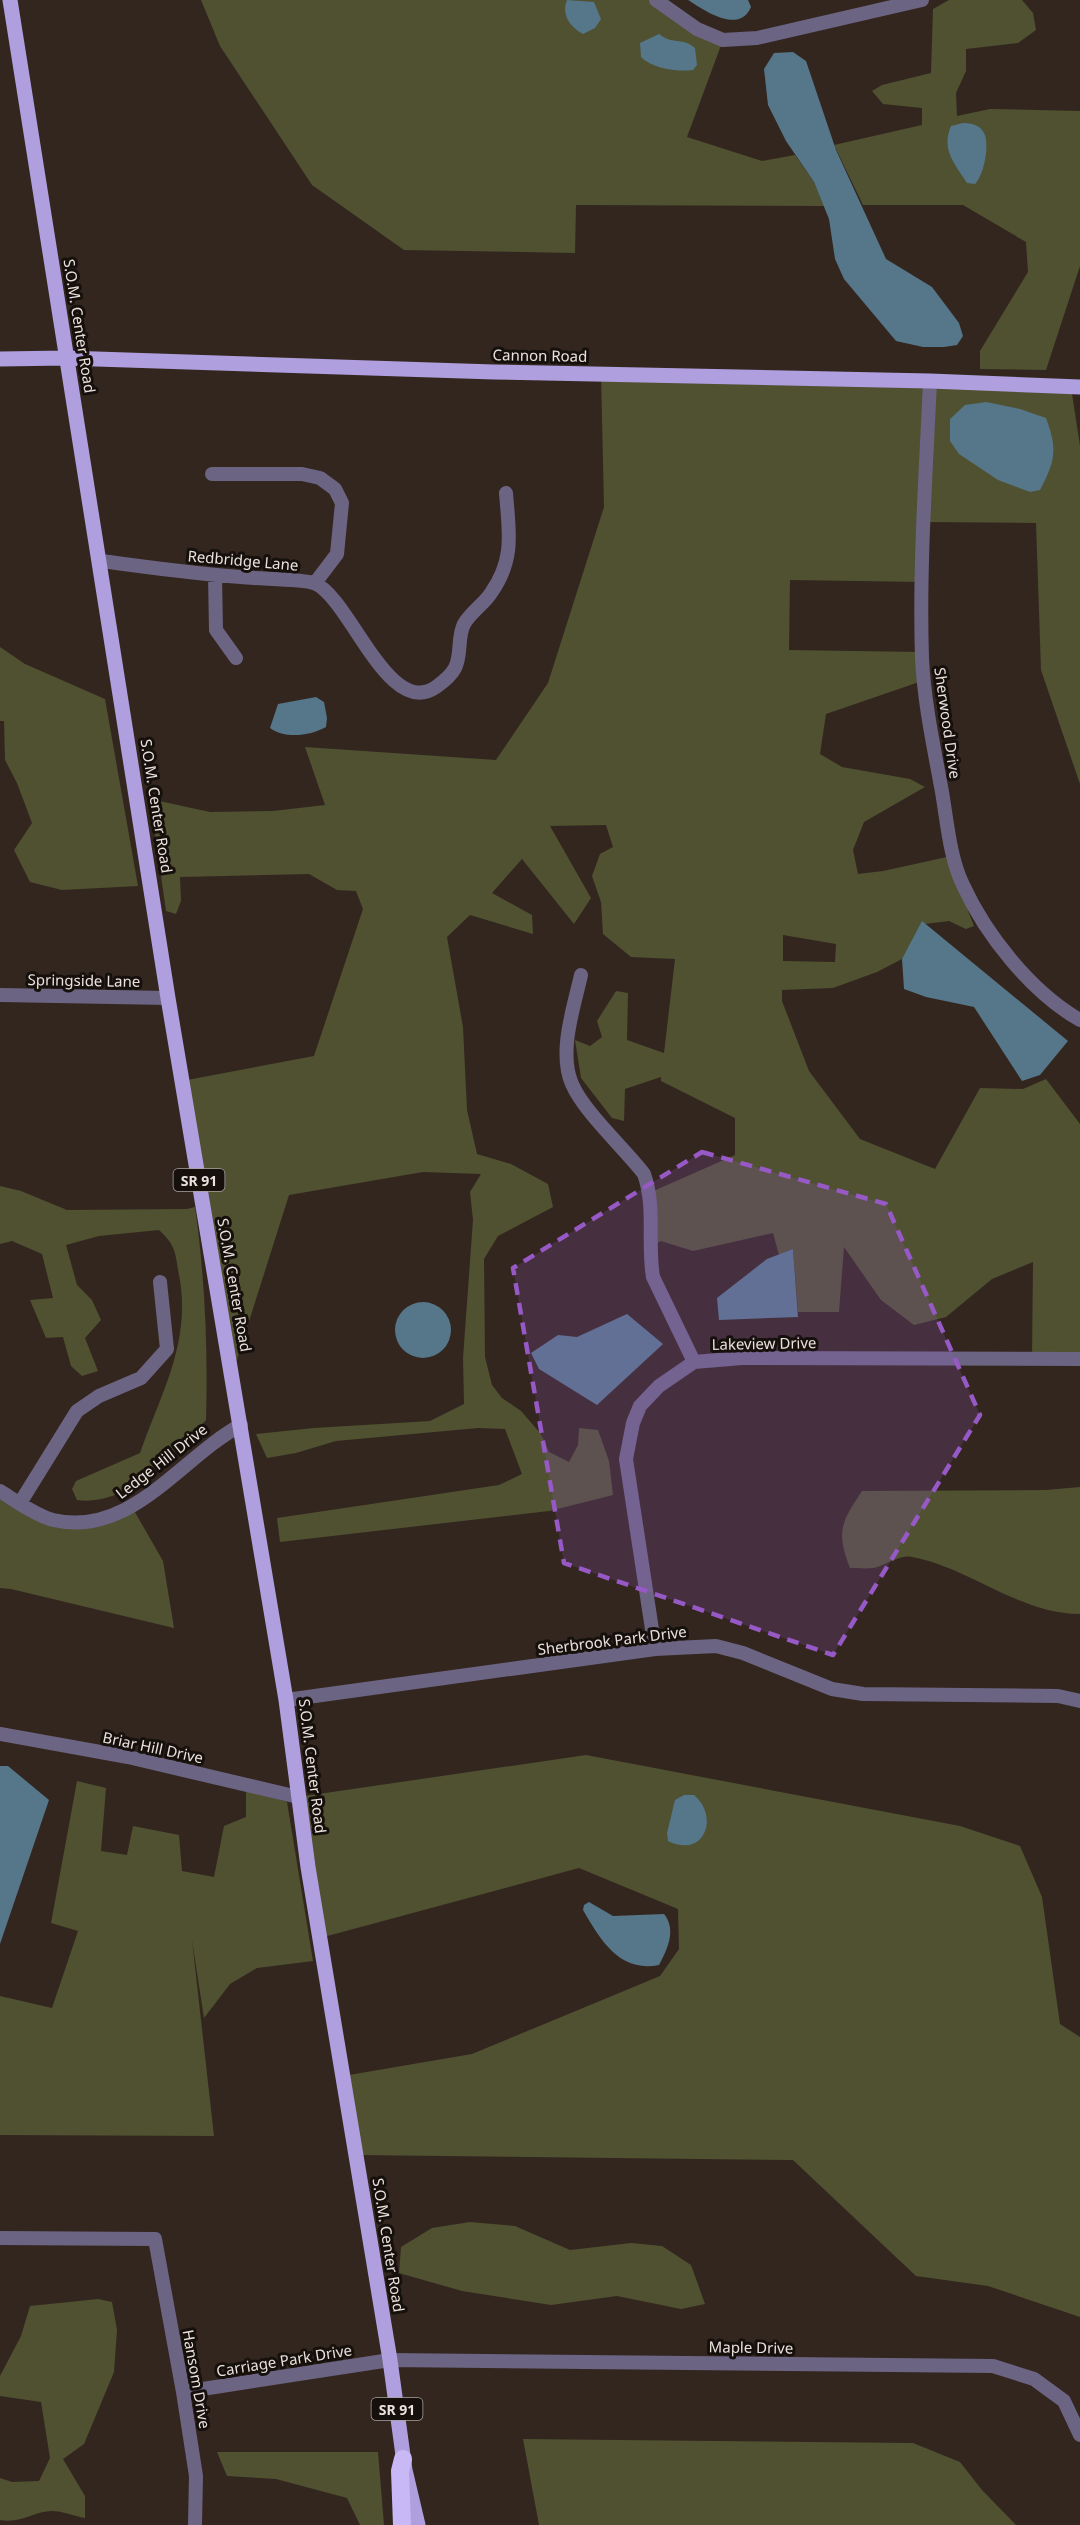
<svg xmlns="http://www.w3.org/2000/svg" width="1080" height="2525" font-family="'Noto Sans',sans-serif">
<rect width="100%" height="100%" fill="#33261f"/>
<path fill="#4f5131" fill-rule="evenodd" d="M201,0H656L723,40L687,137L762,161L795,155L814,182L824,206L576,205L575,253L404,250L312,185L220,46Z
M949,0H1022L1033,13L1036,30L1018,43L966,49V71L956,93L957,116L990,109L1080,111V266L1046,370L980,369V351L1028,272L1026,242L963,205H863L834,145L922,125V108L883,104L872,91L882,85L931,73L933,9Z
M601,374L1071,387L1080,446V784L1041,670L1036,523L924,522L922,582L790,580L789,650L922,652L925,680L826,714L820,754L842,767L910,779L925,787L864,822L853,850L858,874L883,871L947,857L974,926L966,929L949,921L925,924L902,959L877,972L833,988L782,990V1001L809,1071L860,1139L935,1169L980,1088L1023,1089L1046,1079L1080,1124V1359H1032L1033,1262L992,1279L946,1317L914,1325L881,1300L844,1247L839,1312H798L793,1249L779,1255L773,1233L693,1251L661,1241L651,1246L649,1193L735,1155V1118L661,1081V1077L625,1089L624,1121L612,1118L581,1078L575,1040L590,1046L602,1037L597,1021L616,991L628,993L627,1040L664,1053L675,959L631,957L603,934L601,902L592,876L600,854L613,847L606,825L550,826L591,898L574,924L522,859L492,893L532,915L533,934L470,915L447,937L463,1027L467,1110L477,1154L511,1164L548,1184L553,1207L498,1236L484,1259L485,1357L492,1385L502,1398L521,1411L541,1434L549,1452L569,1462L578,1445L579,1428L598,1430L609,1461L613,1495L549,1511L280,1542L277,1518L499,1485L522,1474L505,1429L478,1428L336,1441L296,1453L267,1458L256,1434L314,1428L430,1421L464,1404L463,1358L473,1220L470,1192L481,1174L423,1172L289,1195L232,1375L182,1081L314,1056L363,909L356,891L337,890L309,874L180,877L181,901L176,914L166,911L150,799L210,812L273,811L325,805L305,747L496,760L548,683L604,507ZM783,935L836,944L835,962L783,961Z
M0,647L25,664L105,699L138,886L62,890L30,882L14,850L32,823L17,783L5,760L4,721H0Z
M0,1186L21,1191L67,1210L187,1209L195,1207C205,1277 208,1349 206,1420C174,1454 128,1507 77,1500L72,1489L76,1481L140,1453C161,1393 192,1341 179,1275C175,1252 176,1246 159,1230L99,1236L66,1245L77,1285L92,1300L101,1320L85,1338L98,1371L82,1376L71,1366L63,1337L46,1338L30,1300L53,1298L42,1254L12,1241L0,1244Z
M1080,1487V1614C1019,1614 971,1568 912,1557C900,1554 885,1566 873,1568C866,1569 857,1568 850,1568C836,1531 841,1523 862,1491L1046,1490Z
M0,1491L20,1503L77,1522L132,1507L163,1561L174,1628L11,1589L0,1588Z
M586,1755L960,1826L1020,1846L1042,1897L1060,2024L1080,2037V2317L988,2286L916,2276L793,2160L356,2155L343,2076L472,2054L660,1976L679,1949L678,1909L579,1868L320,1938L298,1797Z
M77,1781L106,1788L101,1851L127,1855L133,1826L179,1835L182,1871L214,1877L224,1826L246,1817V1789L287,1802L313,1961L257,1968L230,1984L204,2018L192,1940L214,2136L0,2135V1996L52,2008L78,1931L51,1923Z
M470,2222L515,2226L570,2250L631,2243L662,2246L691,2265L705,2304L681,2309L617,2296L551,2305L462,2291L399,2273L401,2247L432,2228Z
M98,2299L112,2302L117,2330L114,2372L84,2444L63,2459L85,2496V2518C74,2516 62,2511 52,2511C34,2511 21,2524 0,2520V2478L12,2482L39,2481L50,2458L41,2402L0,2396V2376L21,2336L30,2306Z
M523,2439L913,2443L960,2462L982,2490L1016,2525H539Z
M217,2452H378L384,2525H360L347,2498L276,2479L227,2476Z"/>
<path fill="#56768a" d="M567,0L594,2L601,19L595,28L583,34C570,27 561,15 567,0Z
M688,0H748L751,7C739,35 704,10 688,0Z
M659,34C672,45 683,37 695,48L697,65L693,70C677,72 653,69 641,57L640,43Z
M793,52L806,61L836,150L886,259L932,287L959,323L963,336L957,345L944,347H923L896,341L844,279L835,259L829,219L814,182L786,141L768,105L764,69L774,53Z
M963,123C971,123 980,125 984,133C990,144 984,175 975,184L967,183C954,163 941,150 951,126Z
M986,402L1020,409L1046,418C1058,450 1055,461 1040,490L1030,492L998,480L959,454L950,441V419L965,405Z
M316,697L324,702L327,718L326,727C310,736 285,739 270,728L278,704Z
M922,921L1068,1041L1040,1075L1022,1081L974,1007L926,997L904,989L902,959Z
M793,1249L798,1317L719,1320L717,1298L767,1259Z
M395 1330a28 28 0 1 1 56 0a28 28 0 1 1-56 0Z
M627,1314L663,1344L597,1405L539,1369L531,1353L558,1335L577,1337Z
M0,1766H8L49,1800L0,1944Z
M684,1795H694C720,1817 704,1859 668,1841L667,1833L675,1800Z
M589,1902L613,1916L664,1914C677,1930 667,1950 659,1965C619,1973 600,1939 583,1910L584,1905Z"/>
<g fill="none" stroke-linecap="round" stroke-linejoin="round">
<path stroke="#6c6483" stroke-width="14" d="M656,0L697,29L723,40L757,38L922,0
M930,381C926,473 919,566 922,658C924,702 934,748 942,792C947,821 950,859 963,885C986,935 1031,992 1080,1020
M212,474H302L320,478L335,489L342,503L337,554L315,583
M101,561C147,567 194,574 241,577C257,579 302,579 314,583C350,597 388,720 436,687C443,682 451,676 455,668C462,654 457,638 464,624C471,612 484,604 491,593C515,559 509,532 506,493
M215,575L216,630L236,658
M581,975C574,1007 558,1052 572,1084C584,1112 624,1148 644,1174C656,1208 647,1242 653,1277L694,1362
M0,995L168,998
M0,1491C16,1501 35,1515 53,1520C131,1538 180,1458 241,1425
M20,1503L77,1411L99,1396L141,1378L167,1349L160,1282
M655,1649L626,1459L633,1423L640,1406L659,1386L694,1362L742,1358L1080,1359
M286,1700L655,1649L716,1646L743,1653L832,1689L863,1694L1058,1696L1080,1701
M0,1734L128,1757L298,1797
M0,2238L155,2239L183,2392L196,2476L195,2525
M183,2392L390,2360L993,2366L1034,2379L1064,2401L1080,2435"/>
<path stroke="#af9fde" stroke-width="15" d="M10,0L168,998L286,1700L308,1867L390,2360L405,2470
M0,359L66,358L494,372L930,381L1080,387
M405,2470L418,2525"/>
<path stroke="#c8b9f6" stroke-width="18" d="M402,2525L400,2471L403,2459"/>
</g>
<path fill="#9759c6" fill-opacity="0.2" stroke="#9759c6" stroke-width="4.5" stroke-dasharray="12 8" stroke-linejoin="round" d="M702,1152L886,1204L980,1415L833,1655L564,1563L513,1268Z"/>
<g text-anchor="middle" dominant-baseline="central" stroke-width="6" stroke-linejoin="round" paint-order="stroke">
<g fill="#16100d" stroke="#aaa29e" stroke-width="1.5">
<rect x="173.5" y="1169" width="51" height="22" rx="4.5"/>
<rect x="371.5" y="2398" width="51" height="22" rx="4.5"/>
</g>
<g font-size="14" font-weight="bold" fill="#eae1dc">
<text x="199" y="1180">SR 91</text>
<text x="397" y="2409">SR 91</text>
</g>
<g font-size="15" fill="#eae1dc" stroke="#16100d">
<text transform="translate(80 326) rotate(81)">S.O.M. Center Road</text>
<text transform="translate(540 355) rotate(1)">Cannon Road</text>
<text transform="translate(243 560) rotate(5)">Redbridge Lane</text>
<text transform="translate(948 723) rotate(82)">Sherwood Drive</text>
<text transform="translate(157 806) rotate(81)">S.O.M. Center Road</text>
<text transform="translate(84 980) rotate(1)">Springside Lane</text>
<text transform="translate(235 1285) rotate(80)">S.O.M. Center Road</text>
<text transform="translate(764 1343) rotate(-1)">Lakeview Drive</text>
<text transform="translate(161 1461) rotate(-38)">Ledge Hill Drive</text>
<text transform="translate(612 1640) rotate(-7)">Sherbrook Park Drive</text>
<text transform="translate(153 1747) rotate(12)">Briar Hill Drive</text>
<text transform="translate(313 1766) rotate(83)">S.O.M. Center Road</text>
<text transform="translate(389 2245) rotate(81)">S.O.M. Center Road</text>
<text transform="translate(751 2347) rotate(1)">Maple Drive</text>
<text transform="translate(284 2360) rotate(-9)">Carriage Park Drive</text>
<text transform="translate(197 2379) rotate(80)">Hansom Drive</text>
</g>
</g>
</svg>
